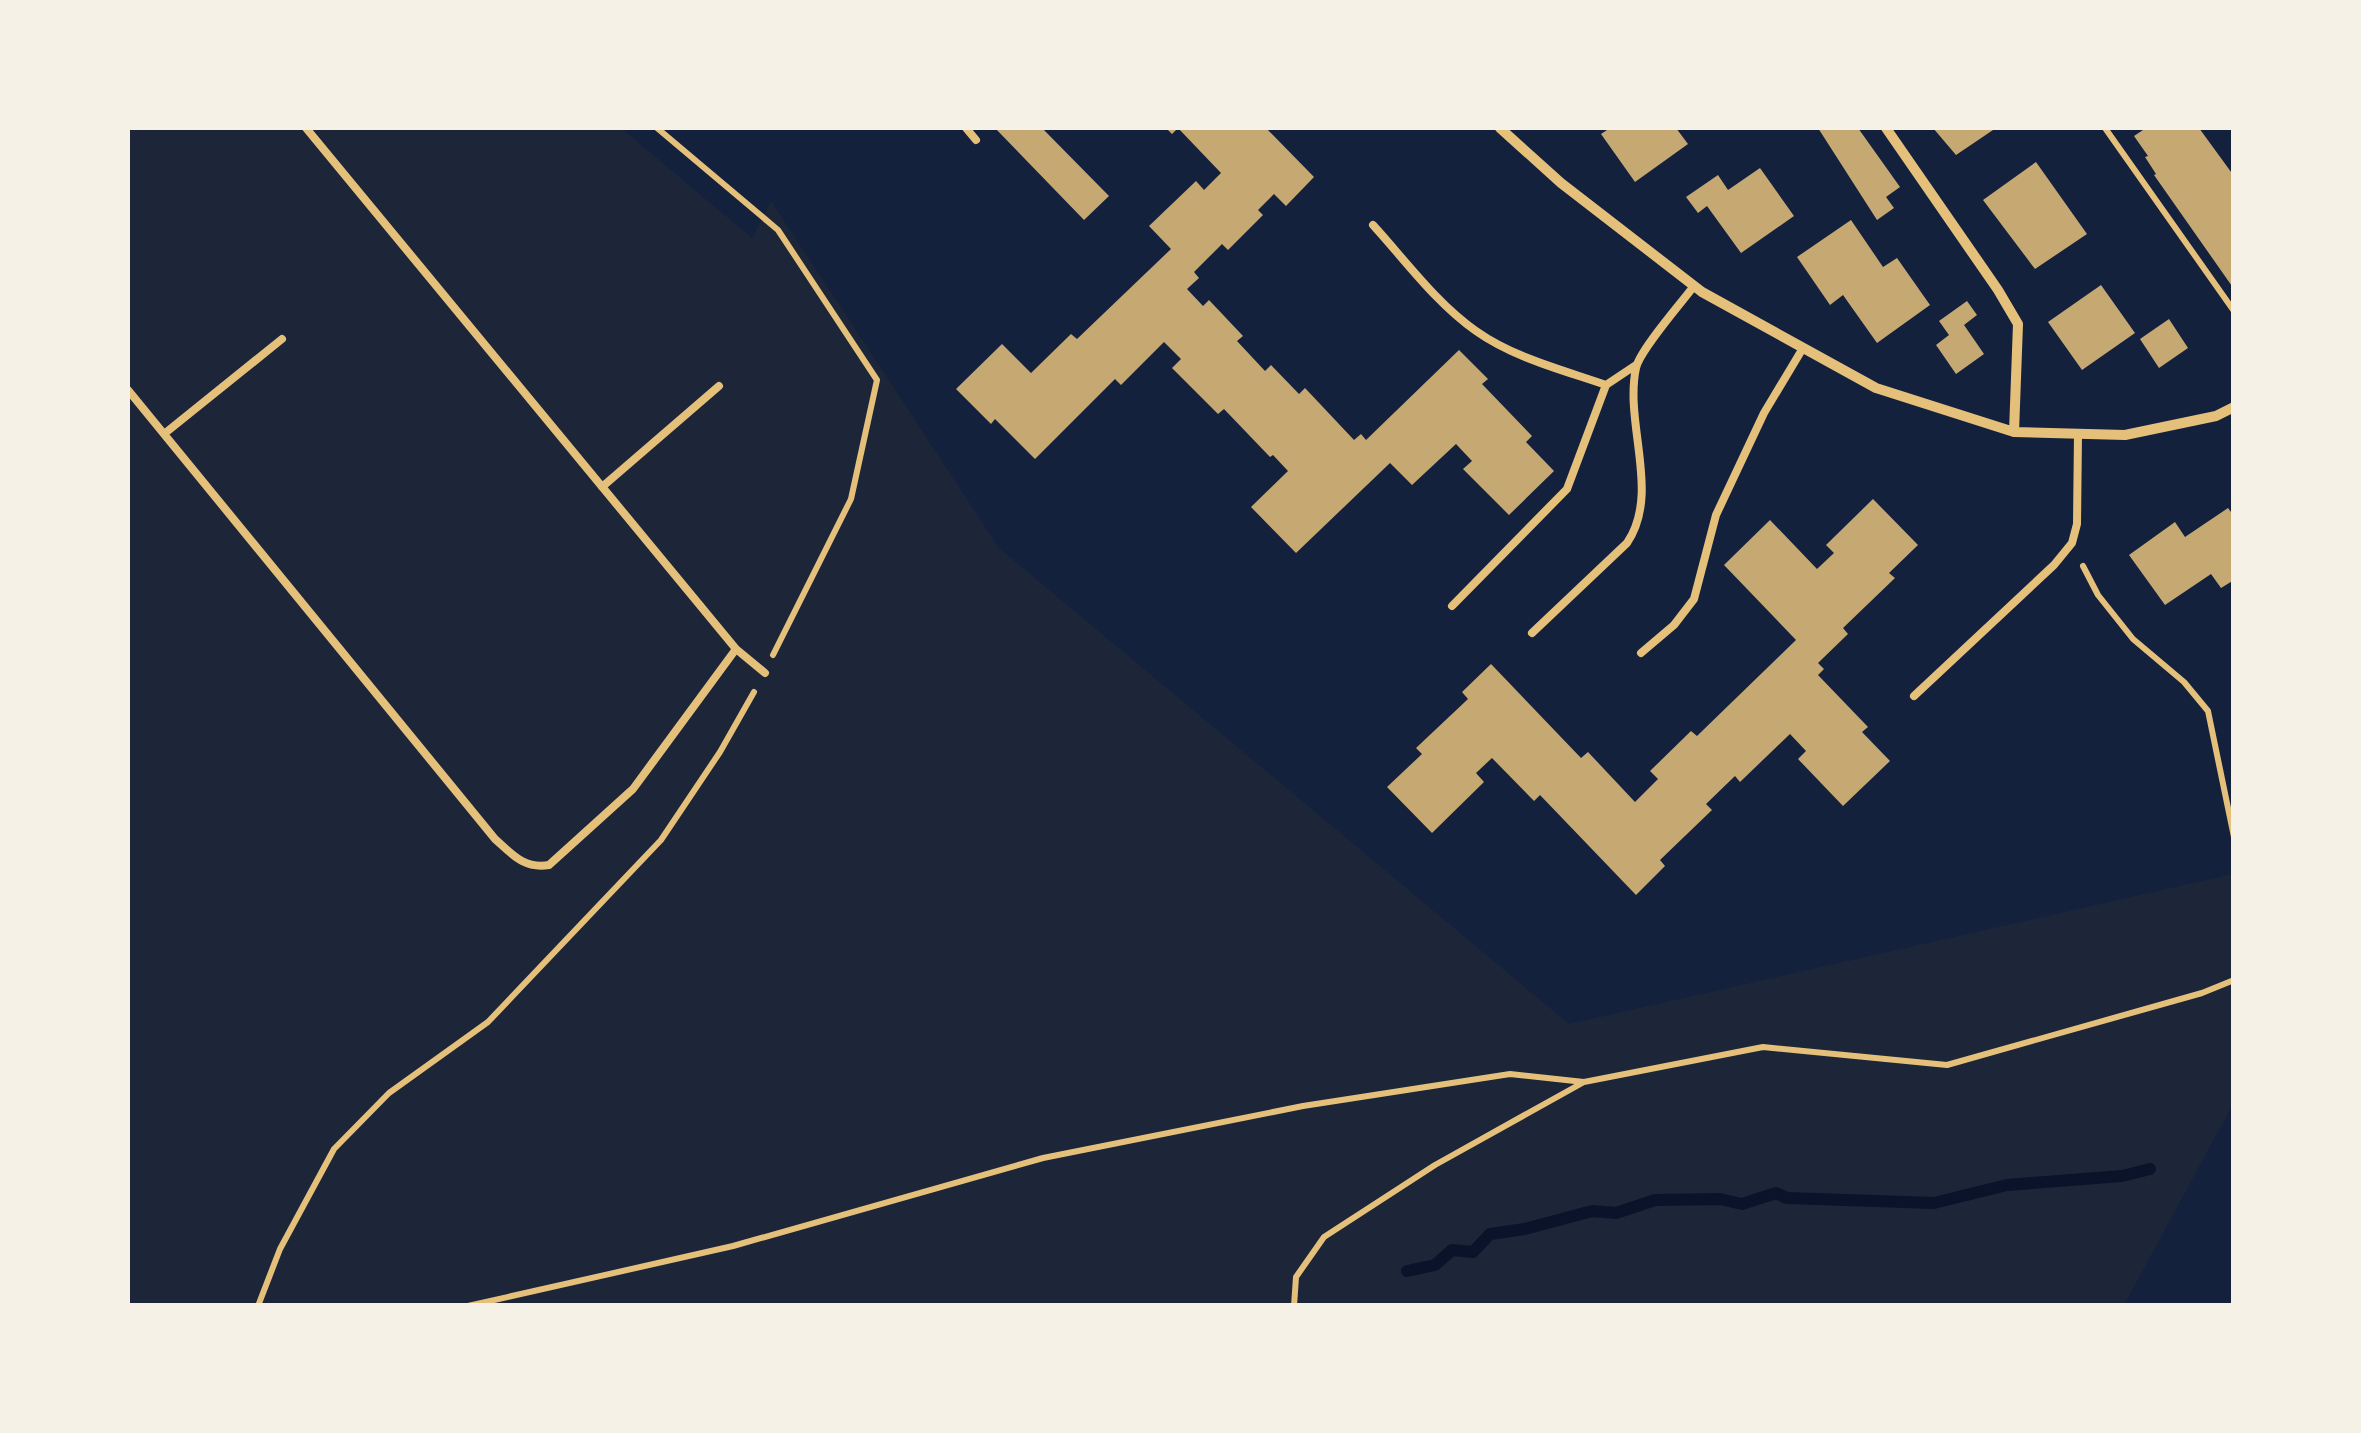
<svg xmlns="http://www.w3.org/2000/svg" width="2361" height="1433" font-family="Lora,serif">
<rect width="100%" height="100%" fill="#14213d"/>
<path fill="#1d2539" d="M128,128H621L752,238L771,201L999,548L1569,1024L2233,874V1104L2124,1305H128Z"/>
<g fill="none" stroke-linecap="round" stroke-linejoin="round">
<path stroke="#0b132b" stroke-width="12" d="M1407,1271L1435,1265L1452,1250L1473,1252L1490,1234L1525,1229L1592,1211L1616,1213L1655,1200L1720,1199L1742,1204L1776,1193L1787,1198L1934,1203L2007,1185L2122,1176L2150,1169"/>
</g>
<path fill="#c6a872" d="M995,128H1042L1109,196L1084,220Z
M1166,128H1266L1314,177L1286,206L1274,194L1258,210L1263,215L1228,250L1222,244L1194,272L1199,278L1187,289L1203,306L1209,300L1243,336L1237,341L1265,371L1271,365L1299,394L1305,388L1354,440L1361,434L1366,440L1459,350L1488,379L1482,384L1532,436L1526,442L1554,471L1509,515L1463,469L1472,461L1456,444L1412,485L1390,463L1296,553L1251,507L1288,471L1273,455L1270,457L1224,409L1218,414L1172,368L1181,359L1164,342L1121,385L1115,379L1035,459L995,419L991,424L956,389L1002,344L1031,373L1071,334L1077,339L1171,249L1149,226L1196,181L1204,190L1221,173L1178,128L1172,134Z
M1610,128H1676L1688,144L1635,182L1601,134Z
M1818,128H1858L1900,187L1886,197L1894,208L1877,220Z
M1933,128H1996L1956,155Z
M2146,128H2199L2234,176V289L2154,175L2156,174L2145,157L2148,156L2134,136Z
M2036,162L2087,234L2035,269L1983,200Z
M1760,168L1794,216L1741,253L1707,206L1698,213L1686,197L1718,175L1728,190Z
M1851,220L1883,267L1897,258L1930,305L1877,343L1843,295L1830,305L1797,257Z
M2101,285L2135,333L2082,370L2048,322Z
M1967,301L1977,315L1964,325L1984,354L1956,374L1936,345L1949,335L1939,321Z
M2169,319L2188,348L2159,368L2140,339Z
M1873,499L1918,545L1889,573L1895,578L1843,628L1848,634L1818,663L1824,669L1818,675L1868,727L1862,732L1890,761L1843,806L1798,759L1806,751L1790,734L1740,782L1735,776L1706,804L1712,810L1660,860L1665,866L1636,895L1540,795L1534,801L1492,758L1476,773L1484,782L1432,833L1387,787L1422,754L1416,748L1468,699L1462,692L1491,664L1581,758L1588,752L1635,802L1658,779L1650,771L1691,731L1697,736L1796,640L1724,565L1770,520L1817,569L1834,553L1826,545Z
M2228,508L2234,516V580L2221,588L2211,574L2165,605L2129,555L2175,522L2185,537Z"/>
<g fill="none" stroke-linecap="round" stroke-linejoin="round">
<path stroke="#e5c07b" stroke-width="6" d="M657,128L778,230L877,380L851,499L773,655
M2105,128L2234,311
M2083,566L2098,595L2133,639L2184,682L2208,711L2234,837
M258,1306L280,1249L334,1149L389,1093L488,1022L661,840L720,752L754,692
M468,1306L733,1246L1043,1158L1303,1106L1510,1074L1584,1082
M1294,1306L1296,1277L1324,1237L1435,1165L1584,1082L1763,1047L1947,1065L2202,993L2234,980"/>
<path stroke="#e5c07b" stroke-width="8" d="M966,128L976,140
M1373,225C1405,260 1437,304 1476,331C1514,358 1563,370 1606,385
M128,390L495,839C513,855 524,869 549,865L633,789L736,649L306,128
M164,434L282,339
M602,487L719,386
M1452,606L1567,489L1606,385L1636,365
M1532,633L1627,543C1661,493 1624,424 1636,368C1639,351 1682,302 1694,286
M736,649L765,673
M1641,653L1674,625L1694,599L1716,515L1764,413L1803,348
M1914,696L2054,565L2072,543L2077,524L2078,434"/>
<path stroke="#e5c07b" stroke-width="10" d="M1500,128L1561,183L1702,292L1876,388L2014,432L2125,435L2216,416L2234,407
M1886,128L1998,290L2018,324L2014,432"/>
</g>
<rect width="2361" height="1433" fill="none" stroke="#f6f1e7" stroke-width="260"/>
</svg>
